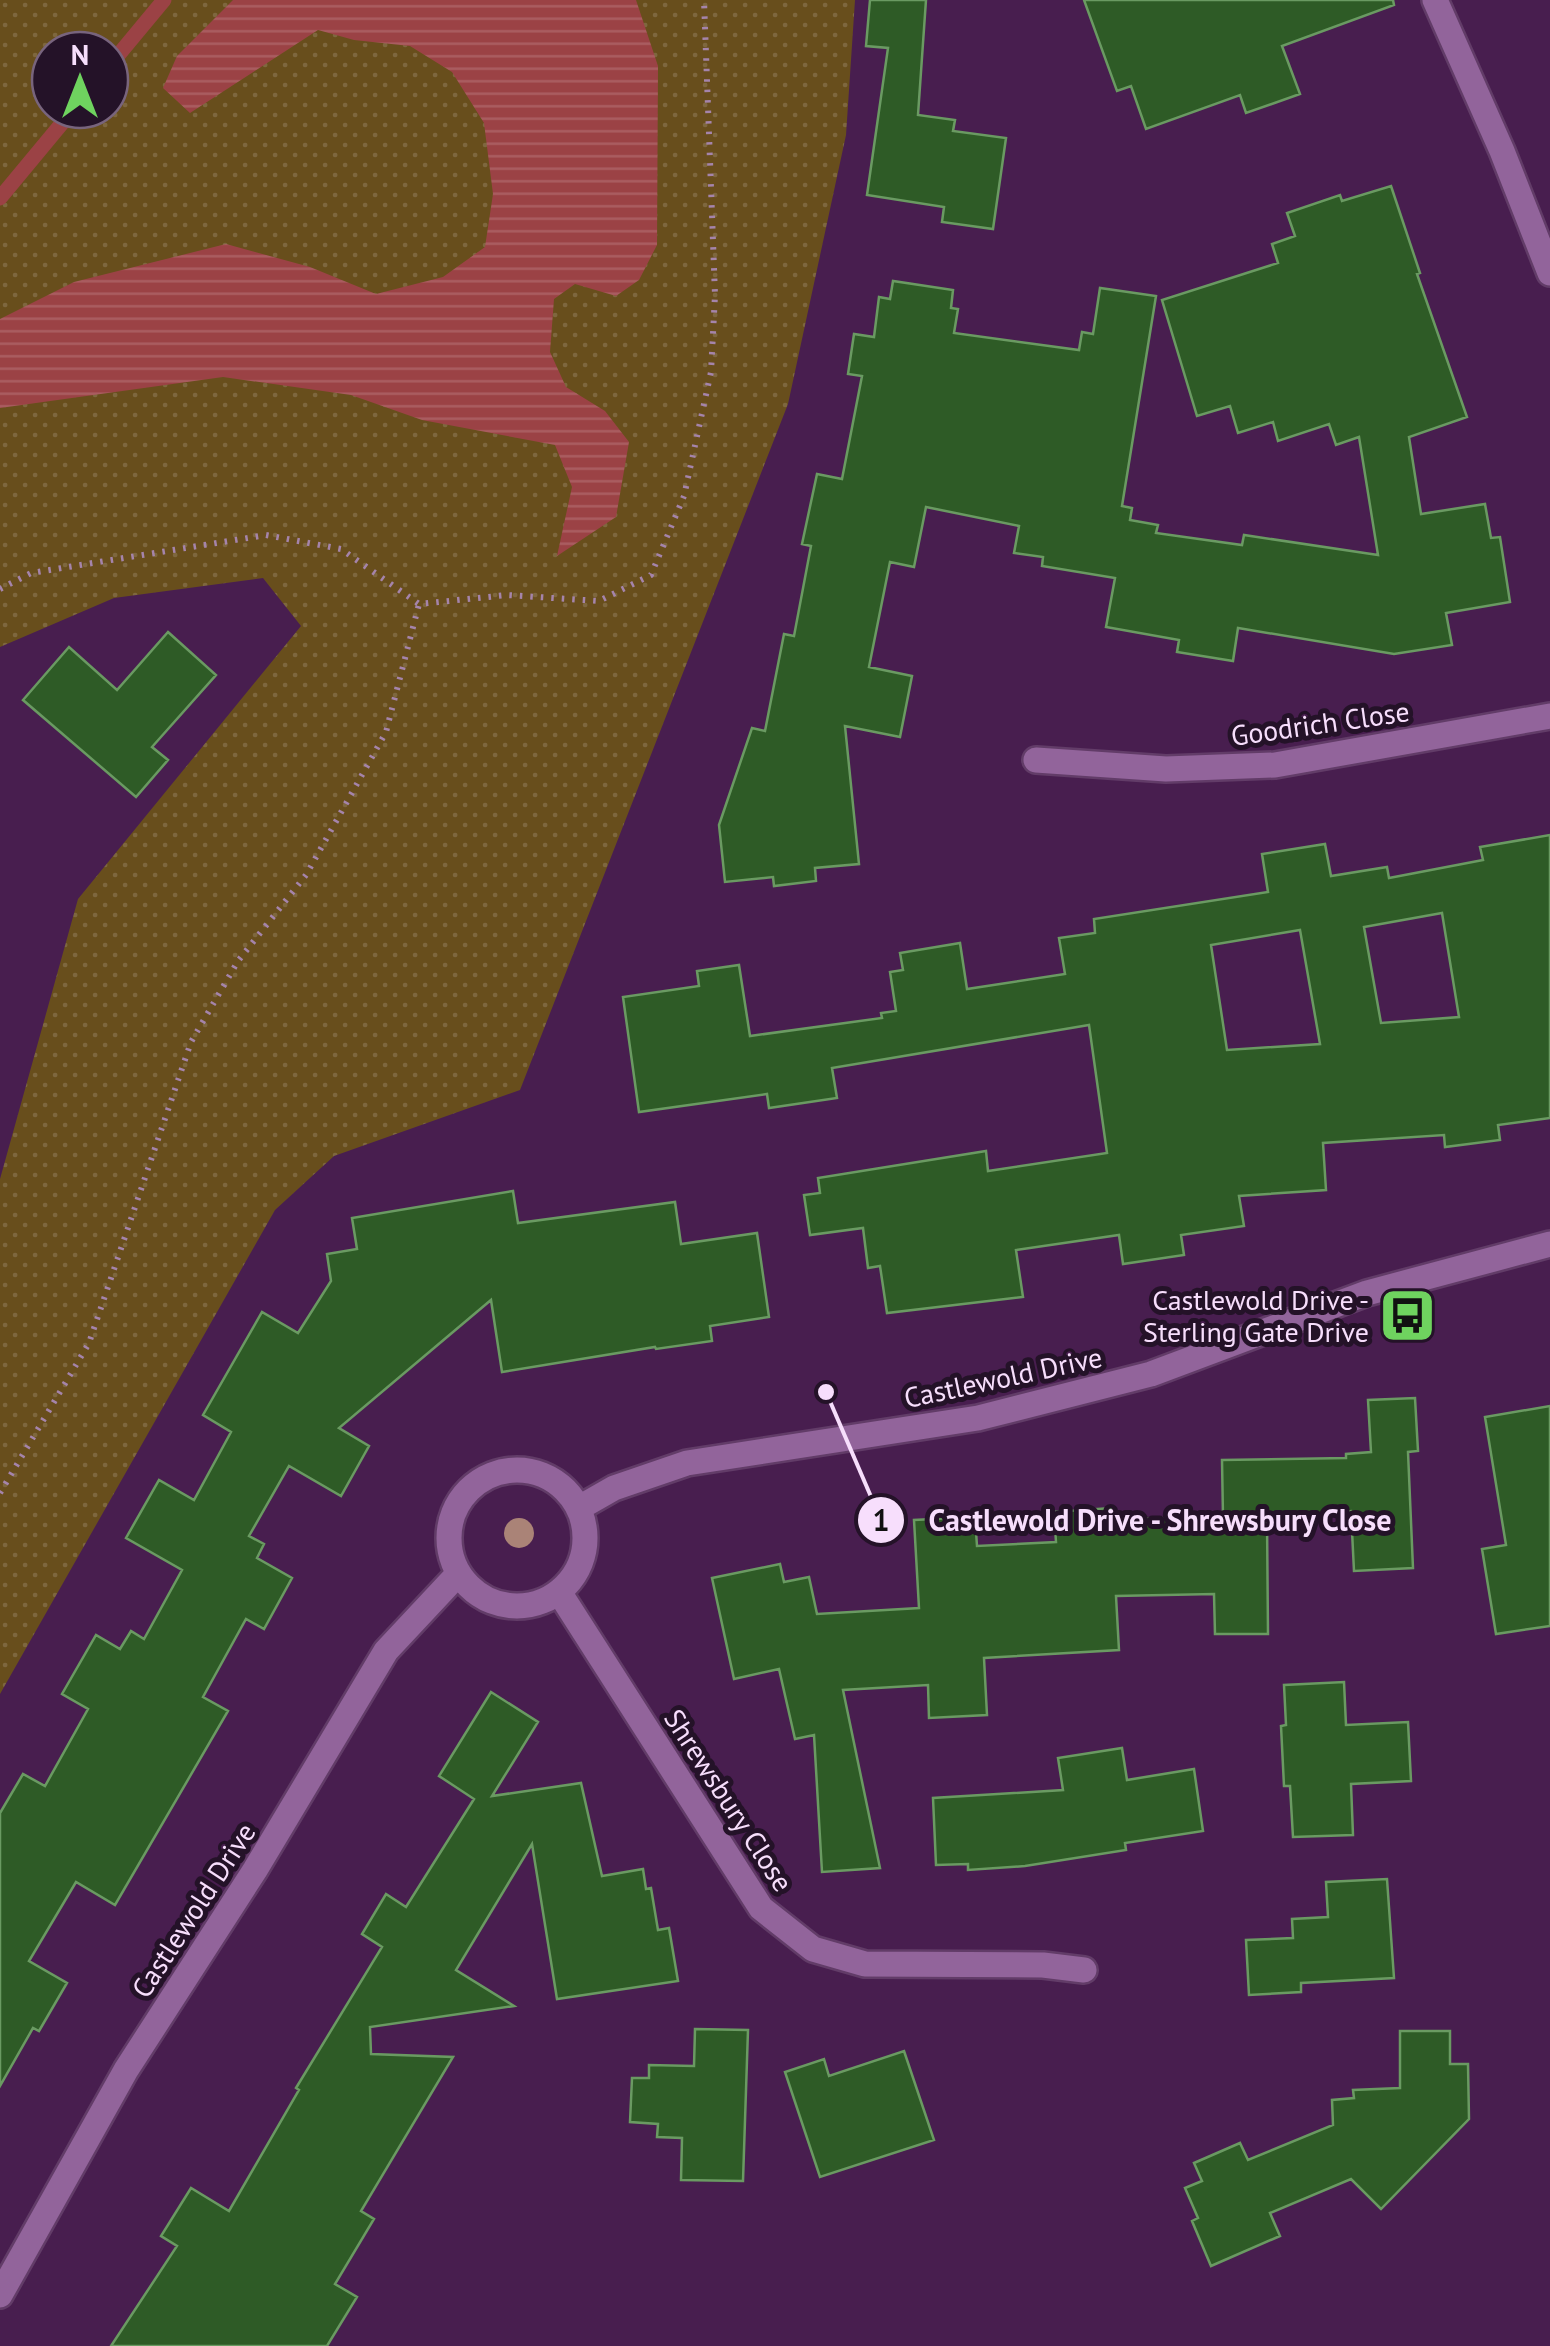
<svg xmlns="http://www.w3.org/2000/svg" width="1550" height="2346" font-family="'PT Sans',sans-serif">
<defs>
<pattern id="park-dots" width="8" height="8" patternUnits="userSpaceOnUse" patternTransform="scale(2.5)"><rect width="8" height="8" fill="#684e1c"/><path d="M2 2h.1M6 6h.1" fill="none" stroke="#7e673e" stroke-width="1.8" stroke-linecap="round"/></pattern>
<pattern id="water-rules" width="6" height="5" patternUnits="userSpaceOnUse" patternTransform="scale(2.5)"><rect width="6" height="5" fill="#9b4245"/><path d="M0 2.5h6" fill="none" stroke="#aa5d61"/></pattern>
</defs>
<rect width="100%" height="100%" fill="#481e4f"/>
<path fill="url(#park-dots)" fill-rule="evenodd" d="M0,0H855L846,135L788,404L520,1090L334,1156L275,1210L0,1694V1179L78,899L301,626L263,578L114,598L0,647ZM50,50H110V110H50Z"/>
<path fill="url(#water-rules)" d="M233,0H636L658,66L657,245L639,280L616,296L575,284L554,299L550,352L566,387L605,411L629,442L616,517L557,556L572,487L555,445L422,420L351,395L223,377L0,408V319L74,282L226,244L310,267L376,294L443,277L485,247L493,194L484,123L452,72L410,46L354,40L318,30L190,113L163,88L177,56Z"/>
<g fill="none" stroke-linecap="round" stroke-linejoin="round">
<path stroke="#9b4245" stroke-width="15" d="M110,65L164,0
M0,198L73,110"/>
</g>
<path fill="#2e5b26" stroke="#6a9a62" stroke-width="2.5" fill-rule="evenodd" d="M870,0H926L918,115L955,120L953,131L1006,138L993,229L942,222L944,207L867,195L888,48L866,46Z
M1084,0H1393L1394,5L1282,46L1300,94L1246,113L1240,95L1146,129L1131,86L1117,91Z
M1391,186L1420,273L1417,274L1467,417L1409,437L1421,514L1485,504L1491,538L1500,537L1510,602L1446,613L1452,645L1394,654L1238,628L1233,661L1177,652L1179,640L1106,627L1115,578L1042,566L1043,557L1014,553L1019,526L926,507L914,567L890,562L869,667L912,676L900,737L845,726L859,864L815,868L816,881L774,886L773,877L725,882L719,825L752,728L765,731L784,634L794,636L811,546L802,544L817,474L842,479L862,376L848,374L854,334L874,337L879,297L890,299L893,281L953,290L951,308L958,309L954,333L1079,350L1082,332L1093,334L1100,288L1156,296L1122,506L1132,508L1130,520L1158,525L1156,533L1242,545L1244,535L1378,555L1359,437L1336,445L1329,424L1278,441L1273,422L1238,433L1230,406L1197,416L1162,300L1278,263L1272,244L1295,236L1287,213L1340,195L1342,201Z
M168,632L216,675L152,747L168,760L136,797L23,700L69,647L117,690Z
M1550,835V1118L1498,1125L1500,1140L1445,1147L1444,1135L1323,1143L1326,1190L1239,1196L1244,1226L1181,1235L1184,1255L1123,1264L1119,1235L1016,1250L1023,1297L887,1313L880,1266L868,1268L863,1228L810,1235L804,1195L820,1193L818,1178L986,1151L988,1171L1107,1153L1089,1025L832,1068L837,1098L769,1108L767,1094L639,1112L623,997L699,986L697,971L739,965L750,1036L882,1018L881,1013L896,1011L890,972L903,970L900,953L960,943L967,989L1065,974L1059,938L1095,933L1094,919L1268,892L1262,854L1325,844L1331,876L1387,867L1389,878L1483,860L1480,847ZM1442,913L1459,1017L1381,1023L1364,927ZM1300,930L1320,1044L1227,1050L1211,945Z
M513,1191L518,1223L675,1202L681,1244L757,1233L769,1317L710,1326L712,1341L656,1349L655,1347L502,1372L491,1300L339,1428L369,1446L341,1496L289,1466L249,1536L264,1544L257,1558L292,1578L264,1629L246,1619L203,1697L228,1711L115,1905L76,1882L29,1961L67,1983L39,2031L33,2028L0,2086V1813L23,1774L45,1786L88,1709L62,1694L96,1635L120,1649L131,1631L144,1639L182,1570L126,1538L159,1480L194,1500L231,1432L203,1415L262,1312L298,1333L331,1281L327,1254L357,1249L352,1218Z
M1415,1398L1418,1451L1408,1452L1413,1568L1354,1571L1351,1511L1267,1519L1268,1634H1215L1214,1594L1116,1596L1119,1650L984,1658L987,1715L929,1718L928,1685L843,1690L880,1868L822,1872L814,1735L795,1739L779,1669L734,1679L712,1578L780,1564L784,1582L809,1577L817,1614L919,1608L914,1520L975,1517L977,1546L1056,1542L1054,1512L1111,1508V1519L1223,1517L1222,1460L1346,1458V1454L1371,1452L1368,1400Z
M1550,1406V1626L1496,1634L1482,1549L1506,1545L1485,1417Z
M1344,1682L1346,1725L1408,1722L1411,1781L1351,1784L1353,1835L1293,1837L1290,1786H1284L1281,1726L1286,1725L1284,1685Z
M491,1692L538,1722L492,1796L581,1783L602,1876L643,1869L646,1889L651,1888L658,1930L669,1928L678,1981L557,1999L532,1844L456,1970L514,2006L370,2027L371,2054L453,2057L361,2211L374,2219L335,2284L357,2297L327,2346H111L177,2246L161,2236L191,2188L229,2211L299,2090L296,2088L382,1947L362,1934L386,1894L406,1907L474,1799L439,1776Z
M1122,1748L1127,1780L1194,1769L1203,1831L1125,1843L1126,1850L1025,1866L968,1870V1864L936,1865L933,1798L1063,1790L1058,1758Z
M1387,1879L1394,1978L1301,1983V1992L1249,1995L1246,1940L1293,1938L1292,1919L1328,1917L1326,1882Z
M695,2029L748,2030L743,2181L681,2180L682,2138L657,2137L658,2124L630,2122L632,2078H649V2065L694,2066Z
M1400,2031H1450V2064H1468L1469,2119L1381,2209L1351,2179L1270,2213L1280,2236L1211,2266L1192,2221L1198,2218L1185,2188L1202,2181L1194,2163L1240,2143L1248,2160L1333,2125L1332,2100L1354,2098L1353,2090L1400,2088Z
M904,2051L934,2140L820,2177L785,2072L824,2059L829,2076Z"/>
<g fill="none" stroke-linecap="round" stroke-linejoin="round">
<defs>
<path id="minor" d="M1036,760L1166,769L1275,765L1550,716
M449 1538a68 68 0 1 1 136 0a68 68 0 1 1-136 0Z
M579,1508L614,1488L687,1463L978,1418L1151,1374L1367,1293L1550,1244
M559,1592L761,1908L813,1949L865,1964L1043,1965L1084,1970
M0,2295L126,2070L255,1870L386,1651L458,1574"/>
<path id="tertiary" d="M1435,0L1502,151L1550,273"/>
</defs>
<use href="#minor" stroke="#623c68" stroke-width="30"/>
<use href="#tertiary" stroke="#623c68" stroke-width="30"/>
<path stroke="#a584ab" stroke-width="6" stroke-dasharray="2.5 8" stroke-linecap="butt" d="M0,589L31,573L266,535L341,549L419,604L507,595L599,601L651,575L684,496L711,372L715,295L704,0
M0,1493L89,1343L191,1042L238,961L306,875L386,732L419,604"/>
<use href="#minor" stroke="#92649b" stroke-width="25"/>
<use href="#tertiary" stroke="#92649b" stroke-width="25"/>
</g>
<circle fill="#aa8377" cx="519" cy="1533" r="15"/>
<defs>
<symbol id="bus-square" viewBox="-11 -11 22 22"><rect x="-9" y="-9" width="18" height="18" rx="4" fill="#6fd35f" stroke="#241228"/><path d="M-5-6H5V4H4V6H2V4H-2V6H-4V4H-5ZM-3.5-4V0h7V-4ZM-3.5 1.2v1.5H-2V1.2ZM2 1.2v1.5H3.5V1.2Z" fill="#111"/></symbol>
</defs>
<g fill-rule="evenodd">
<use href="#bus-square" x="1376" y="1284" width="63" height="63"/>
</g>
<g text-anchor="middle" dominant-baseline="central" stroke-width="10" stroke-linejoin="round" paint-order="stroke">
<g font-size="28" fill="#f7defc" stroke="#241228">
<text transform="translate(1320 723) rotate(-8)">Goodrich Close</text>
<text transform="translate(1003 1377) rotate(-12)">Castlewold Drive</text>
<text transform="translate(729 1800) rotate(57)">Shrewsbury Close</text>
<text transform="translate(193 1910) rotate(-57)">Castlewold Drive</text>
</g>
<g font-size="28" fill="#f7defc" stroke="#241228" text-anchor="end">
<text x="1369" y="1299">Castlewold Drive -<tspan x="1369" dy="32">Sterling Gate Drive</tspan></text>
</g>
</g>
<path fill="none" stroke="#f7defc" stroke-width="4" d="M826 1392L881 1520"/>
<g fill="#f7defc" stroke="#241228" stroke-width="4">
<circle cx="826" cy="1392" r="10"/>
<circle cx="881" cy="1520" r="25"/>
</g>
<g font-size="30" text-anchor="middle" font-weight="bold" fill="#111">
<text x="881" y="1531">1</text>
</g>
<g font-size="30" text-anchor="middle" font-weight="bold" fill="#f7defc" stroke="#241228" stroke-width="10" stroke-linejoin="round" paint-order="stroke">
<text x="1160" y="1531">Castlewold Drive - Shrewsbury Close</text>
</g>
<g transform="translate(80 80)"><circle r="48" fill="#241228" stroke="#78647d" stroke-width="2.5"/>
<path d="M0-8L18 38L0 25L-18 38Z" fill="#6fd35f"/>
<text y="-15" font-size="28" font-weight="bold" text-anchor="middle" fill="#f7defc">N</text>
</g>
</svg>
